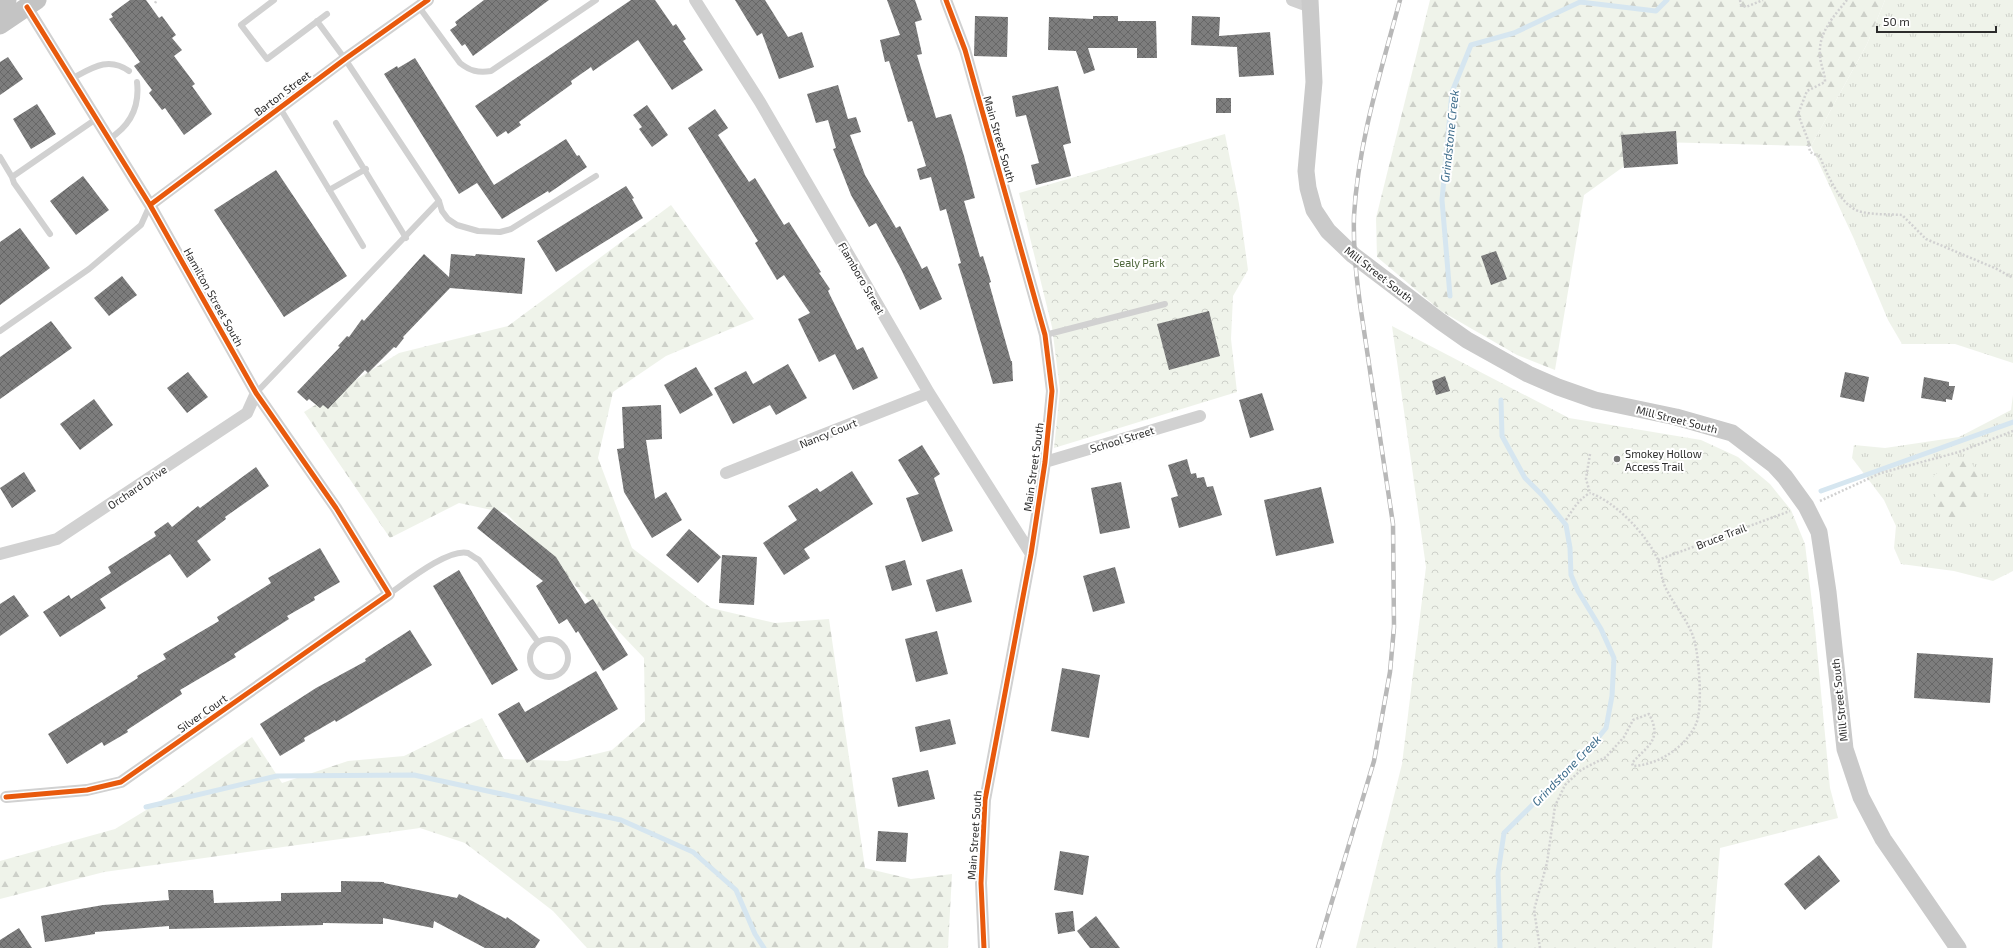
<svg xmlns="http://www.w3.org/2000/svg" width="2013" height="948" font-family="'Exo 2',sans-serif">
<defs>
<pattern id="grass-tufts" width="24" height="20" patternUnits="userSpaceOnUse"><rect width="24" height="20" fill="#eff3ea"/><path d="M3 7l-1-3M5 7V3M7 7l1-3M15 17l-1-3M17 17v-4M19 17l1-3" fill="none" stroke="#cdd0c9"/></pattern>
<pattern id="forest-firs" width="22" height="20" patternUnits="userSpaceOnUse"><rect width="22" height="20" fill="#eff3ea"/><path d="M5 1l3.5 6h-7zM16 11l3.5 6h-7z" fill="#cdd0c9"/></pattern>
<pattern id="park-crowns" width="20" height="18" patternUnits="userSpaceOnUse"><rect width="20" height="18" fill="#eff3ea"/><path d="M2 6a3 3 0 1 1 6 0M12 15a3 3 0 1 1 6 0" fill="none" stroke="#cdd0c9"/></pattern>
<pattern id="building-cross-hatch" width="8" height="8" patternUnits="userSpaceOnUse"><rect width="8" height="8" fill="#7d7d7d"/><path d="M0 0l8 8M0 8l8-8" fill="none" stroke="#676767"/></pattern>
</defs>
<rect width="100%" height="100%" fill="#fff"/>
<path fill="url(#grass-tufts)" d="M1885,0H2013V363L1955,344H1902L1888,320L1854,239L1811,146L1867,44Z
M2013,395V571L1993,581L1954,571L1901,564L1894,548L1896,526L1884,500L1852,458L1854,445L1885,448L1959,437L2011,410Z"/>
<path fill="url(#forest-firs)" d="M1430,0H1885L1867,44L1811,146L1658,142L1584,195L1555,370L1517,355L1441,311L1377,257L1376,218Z
M671,205L754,319L666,356L613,392L598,458L632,548L711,608L775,623L829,619L865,868L911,879L952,874L948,948H587L553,911L465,843L420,828L104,872L0,899V861L115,829L161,801L252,737L282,783L348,761L404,756L482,718L504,759L567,761L612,750L645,721L644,658L506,513L459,503L390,538L304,412L399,353L508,326Z
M1960,458L1970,459L1978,476L1984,497L1968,518L1954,519L1938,514L1933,476Z"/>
<path fill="url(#park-crowns)" d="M1225,134L1239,204L1248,270L1233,296L1231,339L1237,392L1054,448L1060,390L1052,327L1019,193Z
M1392,326L1569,418L1701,440L1738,457L1770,484L1791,510L1805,544L1815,628L1830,788L1838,818L1720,848L1712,948H1356L1402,764L1426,567Z"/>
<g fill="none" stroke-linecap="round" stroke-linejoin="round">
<path stroke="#d6e6f0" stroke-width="5" d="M1450,296L1442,200L1452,92L1471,45L1514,33L1580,2L1656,11L1667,0
M1821,491L2013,422
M146,807L277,776L414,775L621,820L693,852L736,890L755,934L764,948
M1500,948L1498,873L1504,833L1588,750L1606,728L1612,696L1614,658L1601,629L1578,591L1571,575L1570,548L1566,525L1543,496L1525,478L1502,436L1501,400"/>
</g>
<path fill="url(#building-cross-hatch)" d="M130,0H146L159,18L162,16L176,35L172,38L182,50L174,56L195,84L192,86L212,114L184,135L165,108L162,110L149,93L152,90L134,66L140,62L109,19L113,17L111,14Z
M484,0H549L473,56L465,44L462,46L450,30L457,25L455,22Z
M631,0H655L673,26L676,24L686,39L683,41L703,70L672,90L638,40L593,71L591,67L571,81L572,84L519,122L521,125L508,134L506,131L497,137L475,106Z
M735,0H765L788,37L802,32L814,67L779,79L762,33L757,36Z
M887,0H915L922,20L915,22L922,54L917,55L936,118L951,114L964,156L975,198L964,201L980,257L983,256L991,282L989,283L1011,361H1012L1013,381L993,384L958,264L961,263L946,209L940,211L931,177L920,180L917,169L926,166L912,121L908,122L889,61L885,62L880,40L900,35Z
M975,16L1008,17L1007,57L974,56Z
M1093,16H1118V21H1156L1157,58H1137V48H1088L1095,70L1084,74L1076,51L1048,50L1049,17L1093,19Z
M1192,16L1220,17L1219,36L1270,32L1274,75L1239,77L1237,47L1191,45Z
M8,57L23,79L0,95V62Z
M415,58L494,185L566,139L577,156L579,155L587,167L549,193L548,191L502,219L477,183L459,194L384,74L397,66L398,68Z
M838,85L848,119L856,117L861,132L850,135L865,175L896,228L900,226L922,269L927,266L942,299L920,310L901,269L876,223L869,227L851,195L833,149L836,148L828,120L816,123L807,94Z
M1058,86L1071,143L1063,145L1071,176L1036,185L1031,165L1039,163L1026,115L1016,117L1012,96Z
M1216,98H1231V113H1216Z
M37,104L56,134L31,149L13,119Z
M647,105L668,135L652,147L639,129L642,127L633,115Z
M715,109L728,128L718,135L749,182L755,178L784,225L789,222L821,272L819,273L830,289L828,291L857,350L863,347L878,378L853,390L835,354L819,362L798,319L810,313L784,275L777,280L755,243L758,241L688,128Z
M1676,131L1678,164L1624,168L1621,135Z
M276,170L347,276L284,317L214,210Z
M83,176L109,210L76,235L50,201Z
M626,186L634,198L632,199L643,218L556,272L537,241Z
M20,228L50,268L0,305V242Z
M1496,251L1507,279L1491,285L1481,256Z
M424,254L449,277L451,254L475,256L476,254L525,258L522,294L450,288L403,337L404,338L396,348L394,347L368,373L365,370L328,409L323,405L320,408L309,399L307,401L297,392L340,347L338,346L347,336L349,337L362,319L364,321Z
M122,276L137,295L109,316L94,298Z
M1209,311L1220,356L1169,370L1157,324Z
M51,321L72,348L0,399V357Z
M788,364L807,398L776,415L770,405L733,424L714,388L746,371L753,384Z
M696,367L713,395L680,414L664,385Z
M188,372L208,397L187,413L167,388Z
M1845,372L1869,377L1864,402L1840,397Z
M1445,376L1450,391L1436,395L1432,381Z
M1924,377L1949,382V386H1955L1952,400L1946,399V402L1921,398Z
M1262,393L1274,430L1250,438L1239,400Z
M94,399L113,425L80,450L60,424Z
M661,405L662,439L646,440L655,499L666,492L682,520L652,538L624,492L617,449L624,448L622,407Z
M922,445L940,474L934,478L953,531L922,542L906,498L919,494L898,460Z
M1187,459L1191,474L1196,473L1197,478L1204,477L1207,487L1213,486L1222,515L1179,528L1171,498L1178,496L1168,465Z
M256,467L269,486L225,517L226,519L197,541L211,560L187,578L170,554L100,599L106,608L60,637L43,612L69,595L71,599L111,573L108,567L156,536L154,532L168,522L172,527L198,506L200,508Z
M852,471L873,504L804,549L810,558L784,575L763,543L797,520L788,506L817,488L820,492Z
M24,472L36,491L12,508L0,488Z
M1121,482L1130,528L1100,534L1091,488Z
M1321,487L1334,543L1276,556L1264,500Z
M494,507L556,557L585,604L593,599L628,655L603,671L578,631L576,633L567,619L559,624L536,586L543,581L477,528Z
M689,529L721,557L698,583L666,555Z
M320,548L340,582L314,597L315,600L287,616L289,619L234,654L236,657L180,690L182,694L127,730L128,732L104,746L102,742L67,764L48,734L138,678L137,676L166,659L163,654L219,621L217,617L271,583L268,578Z
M722,555L757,557L754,605L719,603Z
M905,560L912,585L892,591L885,566Z
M1115,567L1125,603L1093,612L1083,576Z
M962,569L972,602L936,612L926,580Z
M459,570L518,670L492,685L433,586Z
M14,595L29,616L0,636V604Z
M410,630L432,665L336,722L335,720L304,738L305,741L280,756L260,724L316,688L366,661L365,659Z
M937,631L948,674L916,682L905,639Z
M1917,653L1993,658L1990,703L1914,698Z
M1062,668L1100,675L1089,738L1051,731Z
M596,671L618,709L527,763L498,714L519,702L525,712Z
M950,719L956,744L920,752L915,727Z
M928,770L935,799L898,807L892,778Z
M878,831L908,833L906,862L876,861Z
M1060,851L1089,856L1083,895L1054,890Z
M1819,855L1840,881L1805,910L1784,884Z
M341,881L384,882V883L457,898L459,894L506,919L507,917L540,940L535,948H485L434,921L433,928L383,918V924L323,923V925L169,929V926L95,932V934L45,942L41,916L103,905L169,900L168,890H213L214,903L281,901V893L341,892Z
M1073,911L1075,931L1058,934L1055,913Z
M1096,916L1120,948H1090L1077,931Z
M19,928L32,948H0V940Z"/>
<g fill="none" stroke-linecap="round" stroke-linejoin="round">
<path stroke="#d1d1d1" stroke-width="2.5" stroke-dasharray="2 2" stroke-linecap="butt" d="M1740,0L1741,5L1746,7L1763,0
M1847,0C1834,16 1818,33 1820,55C1820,64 1825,72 1825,82L1807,91L1798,114L1808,140L1810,152L1820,157C1827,174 1841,208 1862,212C1875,215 1889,214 1902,215L1926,239L1997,269L2013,278
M155,3L157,0
M1590,454L1586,479L1590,493
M1820,501L1881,473L1959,452L2013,431
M1566,520C1573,509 1579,499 1590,493
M1658,560L1790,511
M1540,948L1534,910L1547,863L1555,806L1565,785L1581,770L1606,757L1624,737L1633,720L1649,714C1663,740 1647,746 1632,763L1633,766C1658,765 1686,747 1696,724C1703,709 1699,660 1695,643C1690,621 1672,604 1664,584C1661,576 1661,568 1658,560C1647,535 1616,502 1590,493"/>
<path stroke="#d1d1d1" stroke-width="6" d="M274,0L241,25L267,59L327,14
M419,7L460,63C470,71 478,73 491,71L596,0
M317,21L345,59L439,201L442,211L448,219L457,225L478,231L500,232L511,229L596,176
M71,79C92,68 108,56 129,71
M280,108L363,246
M336,123L406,238
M109,139C130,126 140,108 137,82
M0,157L12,177L96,119
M12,177L14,183L50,234
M329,190L366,169
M0,331L89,269L141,225L150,205
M1045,335L1165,304
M256,393L439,201
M389,594C405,583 448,548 468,553C471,555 475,558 479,560L538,642
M530 658a19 19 0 1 1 38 0a19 19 0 1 1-38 0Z"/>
<path stroke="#d1d1d1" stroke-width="12" d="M695,0L760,102L929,393L1031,554
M946,0L965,50L1045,335L1052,391L1045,462L1031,554L985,800L981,883L984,948
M1292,0L1311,7
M150,205L345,59L428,0
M1045,462L1200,416
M726,473L929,393
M0,554L57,539L247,413L256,393
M6,797L87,790L121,782L389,594L336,508L256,393L150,205L27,7"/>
<path stroke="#cacaca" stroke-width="17" d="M1310,0L1314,82L1306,171L1308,188L1314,210L1328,231L1353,255L1440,321L1467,340L1528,374L1558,387L1595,400L1676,417L1732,433L1774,465L1785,477L1806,506L1819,532L1828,592L1845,749L1861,797L1883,839L1958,948"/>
<path stroke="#c4c4c4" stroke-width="19" d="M0,5L7,0
M0,25L37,0"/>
<defs>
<path id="rail" d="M1318,948L1374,761L1390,672L1394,627L1393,524L1360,304C1356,275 1353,246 1354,216C1358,143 1381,71 1400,0"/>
</defs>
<use href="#rail" stroke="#b8b8b8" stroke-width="4.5"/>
<use href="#rail" stroke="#fff" stroke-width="3" stroke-dasharray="9" stroke-linecap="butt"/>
<defs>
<path id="cycleway" d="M946,0L965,50L1045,335L1052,391L1045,462L1031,554L985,800L981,883L984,948
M150,205L345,59L428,0
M6,797L87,790L121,782L389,594L336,508L256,393L150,205L27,7"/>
</defs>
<use href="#cycleway" stroke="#fff" stroke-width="8"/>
<use href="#cycleway" stroke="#e8590c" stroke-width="5"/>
</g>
<circle fill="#767676" stroke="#fff" stroke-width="1.5" cx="1617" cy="459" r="4"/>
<g text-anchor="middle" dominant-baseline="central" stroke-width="4" stroke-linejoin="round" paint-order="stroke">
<g font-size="11" fill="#2c2c2c" stroke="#fff">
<text transform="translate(282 93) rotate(-37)">Barton Street</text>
<text transform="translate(1000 139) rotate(74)">Main Street South</text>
<text transform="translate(1379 274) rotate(38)">Mill Street South</text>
<text transform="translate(862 278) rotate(60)">Flamboro Street</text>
<text transform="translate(214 297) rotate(61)">Hamilton Street South</text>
<text transform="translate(1677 419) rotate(14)">Mill Street South</text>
<text transform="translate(828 433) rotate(-22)">Nancy Court</text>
<text transform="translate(1122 439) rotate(-17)">School Street</text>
<text transform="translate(1033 467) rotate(-82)">Main Street South</text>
<text transform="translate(137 487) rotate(-34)">Orchard Drive</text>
<text transform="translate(1721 536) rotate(-21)">Bruce Trail</text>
<text transform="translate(1839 700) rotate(-96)">Mill Street South</text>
<text transform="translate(202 713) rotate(-35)">Silver Court</text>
<text transform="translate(974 835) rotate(-86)">Main Street South</text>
</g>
<g font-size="11" fill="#4e663b" stroke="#fff">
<text x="1139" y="262">Sealy Park</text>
</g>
<g font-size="11" fill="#2c2c2c" stroke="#fff" text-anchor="start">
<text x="1625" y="453">Smokey Hollow<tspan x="1625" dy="13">Access Trail</tspan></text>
</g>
<g font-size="12" font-style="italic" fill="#3d6c8b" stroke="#fff">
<text transform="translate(1449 136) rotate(-84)">Grindstone Creek</text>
<text transform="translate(1566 770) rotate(-46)">Grindstone Creek</text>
</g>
</g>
<path d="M1877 26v6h119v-6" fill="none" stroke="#2c2c2c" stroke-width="2"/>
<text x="1883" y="26" font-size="12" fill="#2c2c2c" stroke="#ffffff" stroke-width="3" paint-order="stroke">50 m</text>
</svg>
